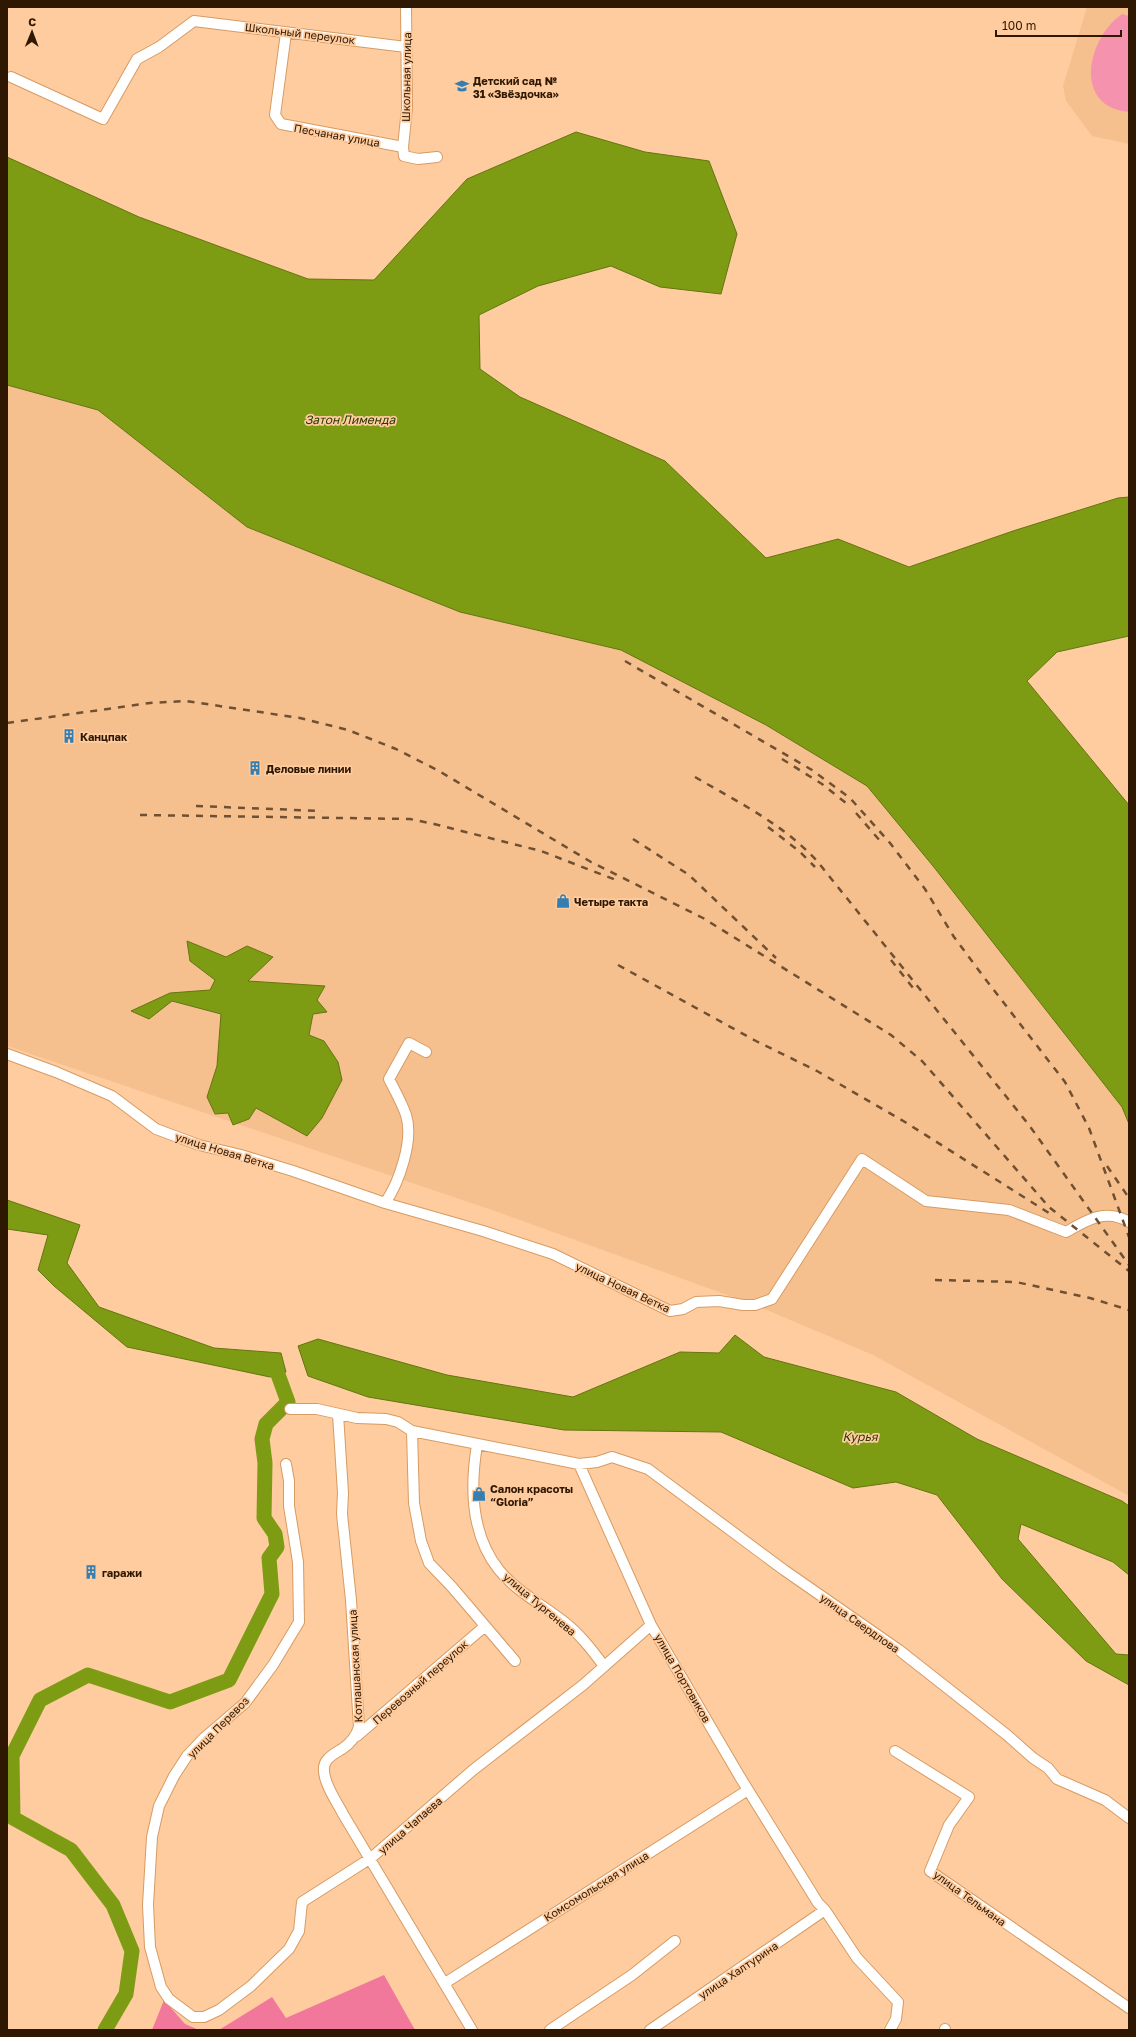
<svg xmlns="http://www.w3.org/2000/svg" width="1136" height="2037" font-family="'Golos Text',sans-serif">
<rect width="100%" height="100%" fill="#ffcc9f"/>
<path fill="#f6c08e" d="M1087,7H1129V144L1092,136L1066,101L1063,86Z
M7,385L98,410L247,527L460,612L621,650L766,725L868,786L933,866L1122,1107L1129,1124V1496L873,1355L755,1305L489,1209L7,1046Z"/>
<path fill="#f592ad" d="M1122,14L1129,16V112C1072,107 1087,38 1122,14Z"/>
<path fill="#f1779b" d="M384,1975L415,2030H219L272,1997L286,2018Z
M164,2000L185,2024L199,2030H152Z"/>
<path fill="#7d9c14" stroke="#66740f" d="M576,132L645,152L709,161L737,234L721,294L660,287L611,266L538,286L479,315L480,369L520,397L665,461L766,558L838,539L909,567L1013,531L1118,498L1129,497V636L1057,652L1027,681L1129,805V1124L1122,1107L933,866L867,786L766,725L621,650L460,612L247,527L98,410L7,385V157L139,217L308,279L374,280L467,179Z
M187,941L226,957L247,946L273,957L248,981L325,986L317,1000L327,1012L313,1014L309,1035L324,1041L338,1062L342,1080L322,1118L307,1136L256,1108L249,1119L233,1125L228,1113L215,1114L207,1097L217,1066L221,1014L172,1001L149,1019L131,1011L170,993L210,990L215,980L190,961Z
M7,1200L80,1225L67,1263L99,1307L214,1348L281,1353L286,1372L270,1377L127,1347L54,1286L38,1270L48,1235L7,1229Z
M735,1335L764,1357L896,1392L977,1439L1122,1501L1129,1506V1575L1113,1562L1021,1524L1018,1539L1116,1654L1129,1655V1685L1086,1661L1002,1579L937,1495L896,1482L853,1488L721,1432L564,1430L368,1397L308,1376L298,1346L318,1339L447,1375L573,1397L680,1352L719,1353Z"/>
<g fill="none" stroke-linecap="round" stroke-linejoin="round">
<path stroke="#7d9c14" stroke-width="15" d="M105,2030L126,1994L132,1951L113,1905L71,1850L13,1818L12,1756L40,1700L88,1675L170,1702L229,1680L272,1594L269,1558L277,1547L275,1534L264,1518L265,1463L262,1439L266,1424L288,1402L276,1369L262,1366"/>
<defs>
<path id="street" d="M406,7L407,108L403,147L404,156L418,159L437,157
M286,33L275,115L281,124L403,147
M11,77L103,119L137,59L159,47L194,21L406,47
M7,1054L56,1072L112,1096L156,1129L199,1145L241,1155L293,1171L385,1203C399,1183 414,1140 406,1115C402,1103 395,1091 389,1079L409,1043L426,1052
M385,1203L483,1231L553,1254L670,1311L683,1309L696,1302L719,1301L743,1305H755L772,1299L862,1159L926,1201L1009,1210L1066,1232C1087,1220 1106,1208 1129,1222
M290,1409H317L357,1418L386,1419L398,1422L412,1431L579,1464L597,1462L612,1457L648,1469L784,1570L899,1650L1007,1735L1033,1758L1048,1768L1057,1779L1105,1800L1129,1818
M338,1414L343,1493L342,1514L351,1600L359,1727C356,1737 351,1743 342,1749C337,1752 331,1755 327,1760C316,1773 337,1802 343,1814L472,2030
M412,1431L414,1503L421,1541L429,1563L452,1587L515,1661
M477,1445C470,1487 471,1535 499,1570C515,1590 542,1605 563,1621C579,1633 592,1650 604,1666
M286,1464L289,1481V1506L298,1562L299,1622L273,1665L245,1703L204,1738L187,1756L174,1776L159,1806L152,1837L148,1905L150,1947L161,1987L169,1999L193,2017H204L219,2010L251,1986L289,1949L299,1931L302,1902L371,1858L473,1770L583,1685L651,1625
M579,1464L651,1625L740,1777L818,1903L825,1910L857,1958L898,2002L896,2019L890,2030
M357,1736L484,1627
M895,1751L969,1797L949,1825L930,1871L1129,2008
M445,1983L748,1790
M945,2029V2030
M550,2030L632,1975L675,1941
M650,2030L825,1910"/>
</defs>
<use href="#street" stroke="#d79b62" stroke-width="12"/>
<use href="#street" stroke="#fff" stroke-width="10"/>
<path stroke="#6f5032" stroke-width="2.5" stroke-dasharray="7 7" stroke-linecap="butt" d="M625,661L812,770L850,798L890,843L925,889L954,937L983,976L1065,1082L1089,1128L1129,1237
M7,723L150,703L186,701L300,718L348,730L396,749L439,771L591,862L703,918L891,1035L922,1061L1049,1207L1129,1271
M782,759L822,784L846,803
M695,777C738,802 783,824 817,861L1029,1125L1129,1265
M196,806L322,811
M856,813L881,842
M140,815L410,819L434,824L541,851L616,880
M768,827L799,851L815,867
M633,839L689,875L776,958
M891,960L917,993
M618,965L756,1041L817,1071L905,1122L1049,1213
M1107,1166L1129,1198
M935,1280L1016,1282L1090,1298L1129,1310"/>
</g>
<defs>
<symbol id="school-bare" viewBox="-9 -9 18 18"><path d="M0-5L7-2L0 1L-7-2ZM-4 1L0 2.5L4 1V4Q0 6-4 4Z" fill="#357eb2" stroke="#ffcc9f" stroke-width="2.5" paint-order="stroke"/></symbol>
<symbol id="building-bare" viewBox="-9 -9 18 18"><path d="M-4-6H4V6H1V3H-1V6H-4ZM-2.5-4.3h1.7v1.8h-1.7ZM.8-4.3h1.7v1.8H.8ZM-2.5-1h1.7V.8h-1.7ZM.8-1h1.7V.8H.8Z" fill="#357eb2" stroke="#ffcc9f" stroke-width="2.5" paint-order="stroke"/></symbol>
<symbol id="shop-bare" viewBox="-9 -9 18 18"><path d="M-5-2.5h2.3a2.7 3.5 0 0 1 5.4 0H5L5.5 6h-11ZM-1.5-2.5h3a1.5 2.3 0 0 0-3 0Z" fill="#357eb2" stroke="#ffcc9f" stroke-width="2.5" paint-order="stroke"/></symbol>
</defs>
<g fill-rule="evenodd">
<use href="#school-bare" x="452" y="76" width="20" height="20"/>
<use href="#building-bare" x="59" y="726" width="20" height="20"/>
<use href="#building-bare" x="245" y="758" width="20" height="20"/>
<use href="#shop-bare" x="553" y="891" width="20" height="20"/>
<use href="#shop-bare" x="469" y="1484" width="20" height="20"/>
<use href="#building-bare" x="81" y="1562" width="20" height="20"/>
</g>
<g text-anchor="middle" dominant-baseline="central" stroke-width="3.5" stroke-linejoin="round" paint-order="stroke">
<g font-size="11" fill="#2f1802" stroke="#ffcc9f">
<text transform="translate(300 33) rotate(7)">Школьный переулок</text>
<text transform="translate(406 77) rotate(-89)">Школьная улица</text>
<text transform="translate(337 135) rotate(10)">Песчаная улица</text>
<text transform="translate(225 1151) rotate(17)">улица Новая Ветка</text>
<text transform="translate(623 1287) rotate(25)">улица Новая Ветка</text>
<text transform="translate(540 1604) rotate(40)">улица Тургенева</text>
<text transform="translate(860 1623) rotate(35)">улица Свердлова</text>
<text transform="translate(355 1666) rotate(-93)">Котлашанская улица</text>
<text transform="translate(683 1678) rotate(60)">улица Портовиков</text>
<text transform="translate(420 1682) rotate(-41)">Перевозный переулок</text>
<text transform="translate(218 1727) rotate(-45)">улица Перевоз</text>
<text transform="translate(410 1825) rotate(-41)">улица Чапаева</text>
<text transform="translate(596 1886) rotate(-32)">Комсомольская улица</text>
<text transform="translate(970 1898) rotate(36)">улица Тельмана</text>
<text transform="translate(738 1970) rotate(-34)">улица Халтурина</text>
</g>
<g font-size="11" font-weight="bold" fill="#2f1802" stroke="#ffcc9f" text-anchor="start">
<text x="473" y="80">Детский сад №<tspan x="473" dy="13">31 «Звёздочка»</tspan></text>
<text x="80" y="736">Канцпак</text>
<text x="266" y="768">Деловые линии</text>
<text x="574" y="901">Четыре такта</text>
<text x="490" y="1488">Салон красоты<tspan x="490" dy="13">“Gloria”</tspan></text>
<text x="102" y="1572">гаражи</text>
</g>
<g font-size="12" font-style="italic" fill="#2b3804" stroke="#ffcc9f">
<text x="350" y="419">Затон Лименда</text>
<text x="860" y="1436">Курья</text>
</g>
</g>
<rect width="1136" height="2037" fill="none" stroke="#2f1802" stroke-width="16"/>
<g transform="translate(32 32) rotate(1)" stroke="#ffcc9f" stroke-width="3" paint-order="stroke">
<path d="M0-3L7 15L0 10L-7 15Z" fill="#2f1802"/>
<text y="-6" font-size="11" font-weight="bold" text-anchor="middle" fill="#2f1802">С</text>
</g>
<path d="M996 30v6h125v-6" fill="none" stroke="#2f1802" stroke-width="2"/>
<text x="1002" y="30" font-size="12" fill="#2f1802" stroke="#ffcc9f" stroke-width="3" paint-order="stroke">100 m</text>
</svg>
